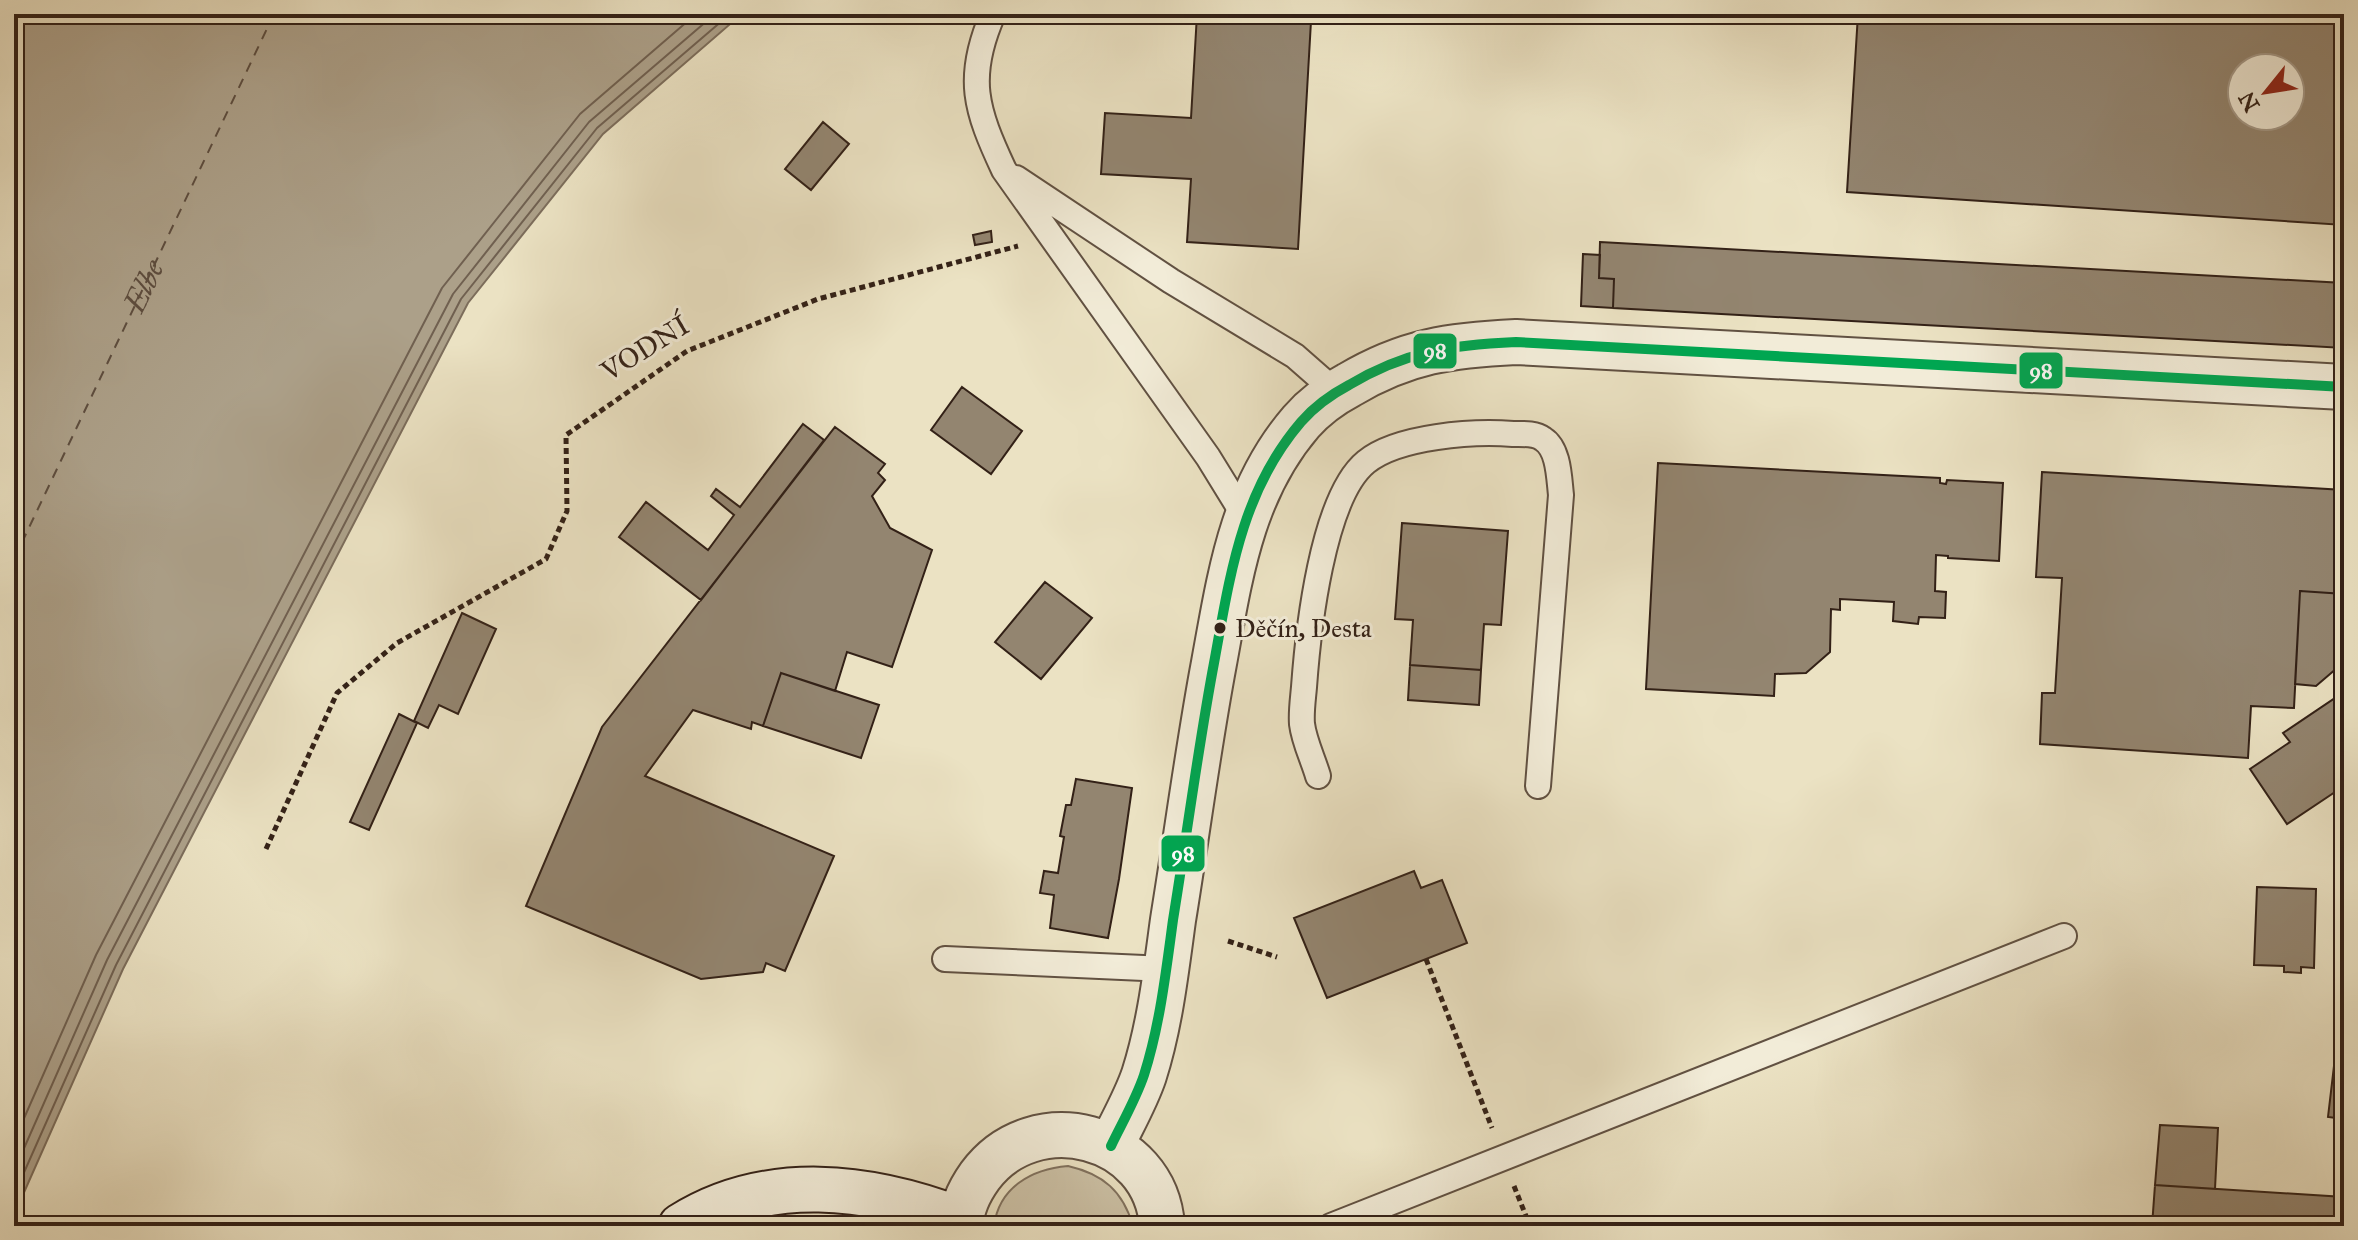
<svg xmlns="http://www.w3.org/2000/svg" width="2358" height="1240" font-family="'IM FELL Great Primer',serif">
<rect width="100%" height="100%" fill="#ebe2c3"/>
<filter id="stains"><feTurbulence type="fractalNoise" baseFrequency=".0025" numOctaves="4"/><feColorMatrix values="0 0 0 0 .2 0 0 0 0 .09 0 0 0 0 .02 0 0 0 .5 -.17"/></filter>
<radialGradient id="worn" r=".72"><stop offset=".6" stop-color="#630" stop-opacity="0"/><stop offset="1" stop-color="#630" stop-opacity=".3"/></radialGradient>
<path fill="#ccc1a6" stroke="#80715e" stroke-width="2" d="M1068,1166C1103,1174 1123,1191 1133,1226H994C999,1187 1032,1169 1068,1166Z"/>
<path fill="#aca089" stroke="#7c6d5b" stroke-width="2" d="M14,14H746L737,18L603,134L468,303L123,969L14,1215Z"/>
<g fill="none" stroke-linecap="round" stroke-linejoin="round">
<path stroke="#706050" stroke-width="2" d="M14,1141L96,955L442,288L580,114L696,14
M14,1171L107,960L453,294L589,122L715,14
M14,1195L116,965L461,299L597,128L730,14"/>
<path stroke="#5d4d3f" stroke-width="2" stroke-dasharray="10 8" stroke-linecap="butt" id="s1" d="M14,559L274,14"/>
</g>
<path fill="#938570" stroke="#332117" stroke-width="2" fill-rule="evenodd" d="M1197,14L1311,21L1298,249L1187,242L1191,179L1101,174L1105,113L1191,118Z
M1858,14H2344V225L1847,192ZM2242,68H2290V116H2242Z
M823,122L849,144L811,190L785,169Z
M991,231L992,242L975,245L973,235Z
M1600,242L2344,283V348L1613,308L1614,279L1599,278Z
M1583,254L1600,255L1599,278L1614,279L1613,308L1581,306Z
M962,387L1022,431L991,474L931,430Z
M803,424L824,440L701,600L619,537L646,502L708,550L734,515L711,496L716,489L740,507Z
M835,427L885,464L878,473L885,480L872,496L890,528L932,550L892,667L847,652L835,691L781,673L763,726L752,722L751,729L693,710L645,776L834,856L785,971L766,963L763,972L701,979L526,906L602,727Z
M1658,463L1940,478V483L1946,484L1947,480L2003,483L1999,561L1948,558V556L1936,555L1935,591L1946,592L1945,618L1919,617L1918,624L1893,621L1894,602L1840,599V610L1831,609L1830,652L1806,673L1775,674L1774,696L1646,689Z
M2042,472L2344,490V594L2300,591L2294,708L2251,706L2248,758L2040,744L2042,693H2055L2062,578L2036,577Z
M1402,523L1508,531L1501,625L1484,624L1481,670L1410,665L1413,620L1395,619Z
M1045,582L1092,618L1041,679L995,642Z
M2300,591L2344,594V662L2316,686L2295,684Z
M462,613L496,629L458,714L439,705L428,728L414,721Z
M1410,665L1481,670L1479,705L1408,700Z
M781,673L879,705L861,758L763,726Z
M2344,692V786L2287,824L2250,769L2290,742L2283,733Z
M399,714L417,723L369,830L350,822Z
M1076,779L1132,788L1119,879L1108,938L1050,928L1054,895L1040,893L1044,871L1058,873L1064,837L1060,836L1066,805H1071Z
M1414,871L1421,888L1442,880L1467,943L1327,998L1294,918Z
M2257,887L2316,889L2314,968L2301,967V973L2284,972V966L2254,965Z
M2344,981V1119L2328,1117Z
M2160,1125L2218,1128L2215,1189L2155,1185Z
M2155,1185L2344,1197V1226H2152Z"/>
<g fill="none" stroke-linecap="round" stroke-linejoin="round">
<defs>
<path id="lane" d="M993,14C965,78 976,110 1004,170L1208,457L1245,517
M1016,178L1171,281L1295,356L1336,392
M1318,776C1313,759 1304,741 1302,724C1301,712 1303,699 1304,687C1308,632 1322,498 1366,462C1398,436 1473,431 1513,434C1522,434 1535,433 1543,439C1559,449 1559,478 1561,495L1538,786
M945,959L1166,969
M1331,1226L2064,936"/>
<path id="street" d="M1111,1146C1122,1123 1136,1099 1144,1075C1160,1025 1166,971 1173,920C1187,834 1198,748 1214,663C1230,576 1241,492 1301,422C1314,407 1332,394 1349,385C1406,351 1451,345 1516,342L2344,387
M961,1226C961,1208 970,1190 980,1176C1034,1103 1156,1133 1162,1226"/>
<path id="secondary" d="M681,1226C767,1172 870,1185 961,1220"/>
</defs>
<use href="#lane" stroke="#615142" stroke-width="28"/>
<use href="#street" stroke="#615142" stroke-width="48"/>
<use href="#secondary" stroke="#332117" stroke-width="48"/>
<path stroke="#332117" stroke-width="5" stroke-dasharray="6 4" stroke-linecap="butt" d="M266,849L337,693L397,643L546,559L567,511L566,435L687,351L818,299L1018,246
M1228,941L1277,957
M1426,959L1492,1128
M1514,1186L1530,1226"/>
<use href="#lane" stroke="#f2ecd8" stroke-width="24"/>
<use href="#street" stroke="#f2ecd8" stroke-width="44"/>
<use href="#secondary" stroke="#f2ecd8" stroke-width="44"/>
<defs>
<path id="bus-1" d="M1111,1146C1122,1123 1136,1099 1144,1075C1160,1025 1166,971 1173,920C1187,834 1198,748 1214,663C1230,576 1241,492 1301,422C1314,407 1332,394 1349,385C1406,351 1451,345 1516,342L2344,387"/>
</defs>
<use href="#bus-1" stroke="#f2ecd8" stroke-width="16"/>
<use href="#bus-1" stroke="#00a651" stroke-width="10"/>
</g>
<circle fill="#332117" stroke="#f2ecd8" stroke-width="3" cx="1220" cy="628" r="7"/>
<g text-anchor="middle" dominant-baseline="central" stroke-width="6" stroke-linejoin="round" paint-order="stroke">
<g font-size="26" fill="#332117" stroke="#f2ecd8" text-anchor="start">
<text x="1235" y="628">Děčín, Desta</text>
</g>
<g font-size="28" fill="#332117" stroke="#f2ecd8">
<text transform="translate(645 348) rotate(-32)">VODNÍ</text>
</g>
<g font-size="30" font-style="italic" fill="#5d4d3f" stroke="#f2ecd8">
<text stroke="none"><textPath href="#s1" startOffset="302">Elbe</textPath></text>
</g>
</g>
<g stroke="#f2ecd8" stroke-width="3">
<rect x="1412" y="332" width="46" height="38" rx="8" fill="#00a651"/>
<rect x="2018" y="351" width="46" height="39" rx="8" fill="#00a651"/>
<rect x="1160" y="834" width="46" height="39" rx="8" fill="#00a651"/>
</g>
<g font-size="22" text-anchor="middle" font-weight="bold" fill="#fff">
<text x="1435" y="358">98</text>
<text x="2041" y="378">98</text>
<text x="1183" y="861">98</text>
</g>
<rect width="2358" height="1240" fill="none" stroke="#ebe2c3" stroke-width="48"/>
<rect x="16" y="16" width="2326" height="1208" fill="none" stroke="#332117" stroke-width="4"/>
<rect x="24" y="24" width="2310" height="1192" fill="none" stroke="#332117" stroke-width="2"/>
<g transform="translate(2266 92) rotate(240)"><circle r="38" fill="#f2ecd8" stroke="#a69b8b" stroke-width="2"/>
<path d="M0-6L14 30L0 20L-14 30Z" fill="#8f2418"/>
<text y="-12" font-size="22" font-weight="bold" text-anchor="middle" fill="#332117">N</text>
</g>
<rect width="100%" height="100%" filter="url(#stains)"/>
<rect width="100%" height="100%" fill="url(#worn)"/>
</svg>
